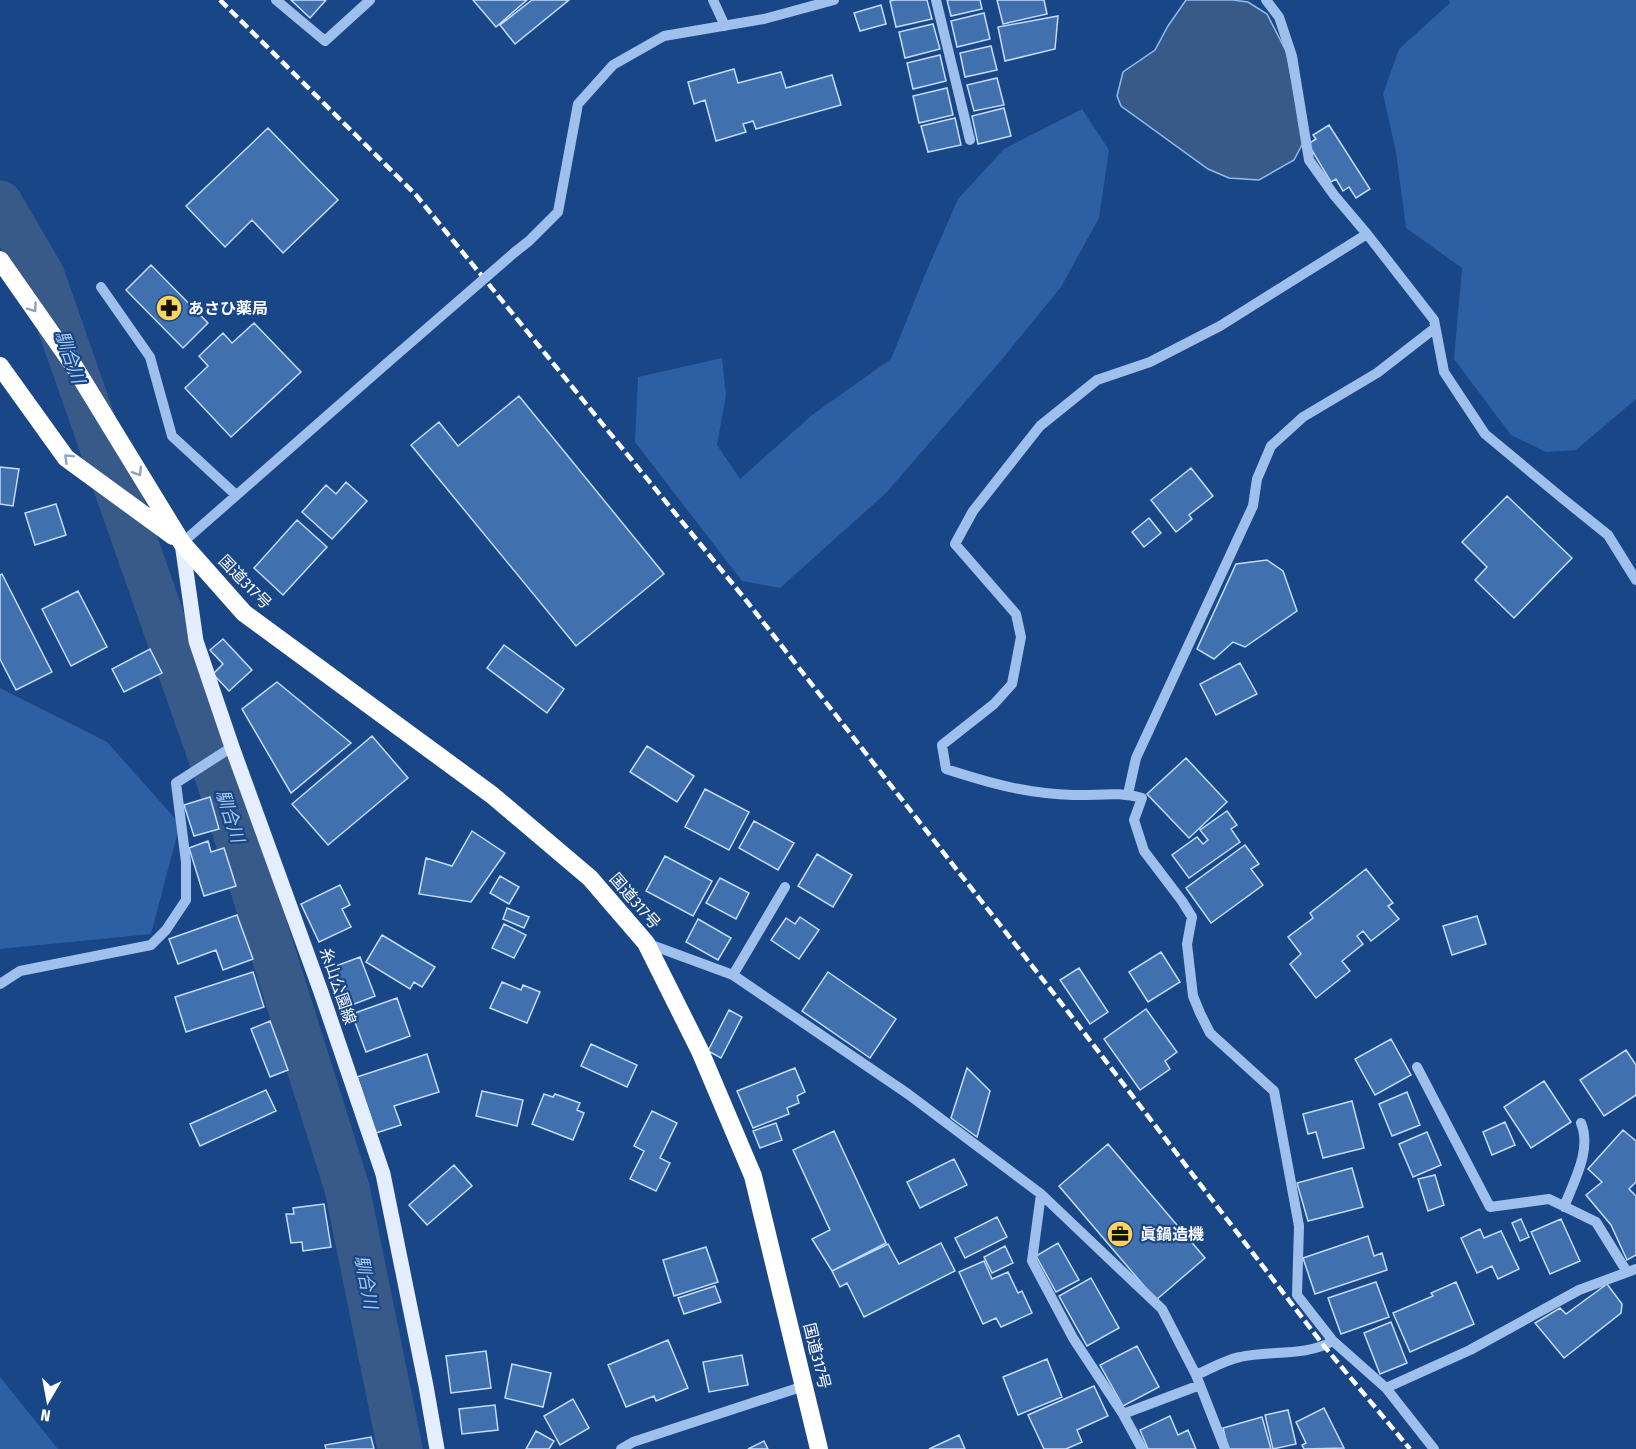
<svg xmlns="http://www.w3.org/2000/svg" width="1636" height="1449" font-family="'Fira Sans Condensed','Noto Sans JP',sans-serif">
<rect width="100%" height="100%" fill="#194686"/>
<path fill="#2c5fa4" d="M1449,0H1636V399L1576,450L1546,452L1511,435L1454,359L1462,268L1406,228L1396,152L1383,94L1399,49L1450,3Z
M1082,109L1109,150L1099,218L1061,287L998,364L886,493L780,588L742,581L635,442L638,377L722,358L726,395L717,445L740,479L812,415L891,359L924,277L958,199L1004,149Z
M0,688L107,742L180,824L151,934L0,949Z
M0,1377L58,1449H0Z"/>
<path fill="#385a89" stroke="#92bbef" stroke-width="1.5" d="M1186,0H1233L1248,2L1267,14L1286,51L1304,141L1294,160L1259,180L1229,178L1208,169L1121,106L1117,96L1123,72L1155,50L1168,26Z"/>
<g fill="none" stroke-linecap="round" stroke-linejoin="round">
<path stroke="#385a89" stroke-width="45" d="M0,203L42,275L220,784L347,1188L400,1449"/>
</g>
<path fill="#4170af" stroke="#c4dbf9" stroke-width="1.5" d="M291,0H326L310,18Z
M473,0H527L496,27Z
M532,0H569L515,44L500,25Z
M895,0H927L932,19L896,27L890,1Z
M947,0H980L982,9L951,16Z
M997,0H1044L1047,14L1003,24Z
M881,5L886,24L860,31L854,13Z
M984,13L990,39L957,47L951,21Z
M1058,16L1055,49L1005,61L998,27Z
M933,24L940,49L905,58L899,32Z
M991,46L997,70L965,77L960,53Z
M940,55L946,81L913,89L907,63Z
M734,69L738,83L781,72L786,88L832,75L841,105L756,129L753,121L743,124L746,132L716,141L705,100L694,104L688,82Z
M997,78L1004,105L974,111L967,85Z
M947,88L953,115L919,123L913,96Z
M1004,108L1011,136L978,144L972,116Z
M955,118L961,145L928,152L921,126Z
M1329,125L1370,189L1356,198L1349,187L1343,191L1336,179L1331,182L1308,144L1316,139L1313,135Z
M268,128L338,200L283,253L252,220L225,247L186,206Z
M151,265L208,323L183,348L126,290Z
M254,323L301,372L231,437L185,388L208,366L199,356L223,333L232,343Z
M519,396L664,574L576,646L411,445L439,422L458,446Z
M0,467L19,469L13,506L0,504Z
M1191,468L1213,496L1189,515L1192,519L1176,532L1151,500Z
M346,482L367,501L332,539L302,512L326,485L336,494Z
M1507,496L1572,558L1514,618L1475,580L1487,567L1462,542Z
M56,504L66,535L35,545L25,513Z
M1149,518L1161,533L1144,547L1132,532Z
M297,520L327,547L283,595L254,568Z
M1267,560L1283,571L1297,611L1245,647L1233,642L1214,659L1197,649L1236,564Z
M2,574L52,672L16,690L0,659V575Z
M78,591L107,647L71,666L42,609Z
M223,639L252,670L229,691L213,674L223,664L210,650Z
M504,645L564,689L547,713L487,668Z
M150,649L162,673L124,692L112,669Z
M1240,663L1257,694L1216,715L1200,684Z
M277,682L351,743L291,793L242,709Z
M372,736L408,778L328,845L292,804Z
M647,746L694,776L677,802L630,772Z
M1186,758L1227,802L1189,838L1147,794Z
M705,789L749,812L729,850L685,827Z
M210,797L219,829L194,836L184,805Z
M1227,811L1237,825L1231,829L1240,842L1189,878L1172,855L1197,837L1203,844L1208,840L1200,830Z
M754,821L794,843L778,870L739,848Z
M472,831L505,853L471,902L419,894L426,858L452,866Z
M208,841L211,852L224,848L236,886L204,896L189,848Z
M1245,845L1259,864L1251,869L1263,885L1211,923L1186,888Z
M817,854L852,875L833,907L798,886Z
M665,856L712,881L693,916L646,891Z
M1366,869L1393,903L1388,906L1399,919L1371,941L1363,931L1357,936L1363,944L1342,961L1350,971L1316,998L1290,964L1301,954L1288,937L1313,918L1310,913Z
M500,876L519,887L509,904L490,893Z
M720,878L749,893L736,919L706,903Z
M340,885L350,905L342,909L351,927L319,942L301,904Z
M507,908L529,917L524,928L503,919Z
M237,915L253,959L223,970L216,950L178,964L169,939Z
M1477,916L1486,944L1452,955L1443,926Z
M800,917L819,930L799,959L771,940L786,918L795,924Z
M698,919L731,938L718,960L686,942Z
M504,924L526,935L514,958L492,948Z
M382,935L435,967L422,987L414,982L410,989L366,962Z
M1161,952L1180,982L1148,1002L1129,972Z
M360,957L375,996L344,1008L328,969Z
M1079,968L1108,1012L1090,1024L1060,980Z
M253,972L264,1007L186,1032L175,997Z
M828,972L896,1019L870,1058L802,1011Z
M502,982L521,990L523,985L540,992L527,1023L490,1008Z
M397,998L410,1036L366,1052L352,1014Z
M1146,1009L1177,1052L1165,1061L1170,1069L1140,1090L1104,1039Z
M729,1010L742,1017L721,1058L708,1051Z
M270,1021L288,1070L270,1077L251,1029Z
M1391,1039L1411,1075L1375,1095L1355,1059Z
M591,1044L637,1065L627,1087L581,1066Z
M1626,1050L1636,1065V1095L1604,1116L1580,1080Z
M427,1054L439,1092L394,1106L401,1125L376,1133L357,1077Z
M795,1068L805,1092L797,1096L799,1103L787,1108L789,1114L753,1128L737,1091Z
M967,1068L990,1091L977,1137L951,1118Z
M1544,1081L1571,1122L1531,1148L1504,1107Z
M266,1090L276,1111L200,1146L190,1124Z
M482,1091L523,1100L517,1126L476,1116Z
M1407,1092L1420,1125L1392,1136L1379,1104Z
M544,1094L553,1097L555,1094L580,1103L577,1110L584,1113L573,1140L532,1124Z
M1352,1101L1364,1148L1323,1158L1316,1132L1308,1134L1303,1114Z
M652,1111L677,1123L660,1158L670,1163L656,1191L630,1179L644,1151L634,1146Z
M1505,1122L1515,1145L1492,1155L1483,1132Z
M776,1123L782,1140L760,1148L753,1131Z
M1623,1130L1636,1141V1182L1629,1189L1636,1196V1255L1627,1260L1611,1225L1586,1195L1602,1182L1588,1169Z
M834,1131L886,1243L832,1271L812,1239L830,1230L793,1150Z
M1427,1132L1441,1165L1413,1177L1399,1144Z
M1108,1144L1205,1258L1156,1300L1059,1186Z
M954,1159L967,1185L920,1208L907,1182Z
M454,1165L472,1186L427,1225L409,1205Z
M1352,1168L1363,1207L1308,1221L1297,1183Z
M1435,1175L1444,1205L1428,1211L1418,1179Z
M324,1204L331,1247L303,1251L302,1242L291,1243L286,1214H294L293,1208Z
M997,1217L1007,1237L965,1258L955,1238Z
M1521,1219L1529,1237L1520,1241L1512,1223Z
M1561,1219L1580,1261L1550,1274L1531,1232Z
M1480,1229L1484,1238L1501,1231L1519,1269L1498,1279L1492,1266L1477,1273L1461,1238Z
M1368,1236L1374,1256L1382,1253L1387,1270L1315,1294L1303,1258Z
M941,1243L955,1271L864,1317L847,1283L840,1287L832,1271L888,1244L899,1264Z
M1058,1243L1079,1280L1056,1292L1036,1256Z
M1005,1246L1013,1263L992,1273L984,1257Z
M706,1247L718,1282L674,1296L663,1260Z
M984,1261L992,1279L1008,1272L1018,1293L1022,1291L1032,1313L1001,1327L996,1318L983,1324L959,1272Z
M1091,1278L1119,1328L1087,1346L1059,1296Z
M1376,1282L1389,1317L1341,1334L1328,1298Z
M1456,1282L1474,1324L1410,1352L1393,1313L1433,1296L1431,1293Z
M1607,1284L1622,1304L1621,1313L1564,1358L1535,1323L1560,1308L1566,1314Z
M715,1286L721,1302L684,1314L678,1298Z
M1391,1322L1407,1363L1380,1374L1364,1333Z
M668,1340L688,1388L656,1401L654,1396L626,1407L608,1365Z
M1137,1346L1159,1387L1123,1406L1100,1365Z
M486,1351L491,1388L451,1393L446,1356Z
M742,1355L748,1385L709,1392L703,1362Z
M1047,1359L1062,1397L1018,1415L1003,1377Z
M512,1364L551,1373L543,1407L505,1398Z
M1094,1386L1108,1416L1077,1430L1082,1442L1066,1449H1044L1028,1415Z
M573,1399L589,1428L560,1445L544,1416Z
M495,1405L498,1430L462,1434L459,1409Z
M1324,1408L1344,1448L1304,1449L1302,1445L1306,1443L1296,1422Z
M1288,1410L1296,1444L1273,1449L1265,1415Z
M1170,1416L1178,1435L1188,1430L1196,1449H1148L1140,1430Z
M1262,1417L1271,1449H1228L1223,1428Z
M536,1431L554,1441L549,1449H526Z
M959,1435L965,1449H929Z
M371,1437L374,1449H326L325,1445Z
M764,1441L768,1449H748Z"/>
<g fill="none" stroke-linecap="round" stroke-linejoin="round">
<path stroke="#9fc0ec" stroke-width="10" d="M276,0L325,41L370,0
M713,0L725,26
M936,0L970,140
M1266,0L1279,17L1292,56L1309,160L1334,195L1367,234L1434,320L1444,372L1485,434L1562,498L1608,535L1636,580
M515,252L529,241L558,212L578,104L613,65L664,36L764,19L834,0
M101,287L150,357L172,436L236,495
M182,543L386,364
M1128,794L1136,758L1253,506L1257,479L1271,446L1303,417L1377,373L1435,328
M646,943L733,975L908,1094L1041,1194L1162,1309L1196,1375L1225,1449
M733,975L785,887
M0,984L20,971L151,945L166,930L186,900V862L176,783L232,747
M1417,1067L1490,1207L1549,1199L1596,1222L1627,1272
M1041,1194L1032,1261L1073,1338L1123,1414L1142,1449
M1564,1207C1574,1181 1592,1150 1581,1123
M1333,1341L1297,1295L1299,1226L1274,1091L1210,1033L1200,1013L1193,996L1187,944L1192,917L1182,901L1144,851L1134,820L1142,798C1119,791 1096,796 1073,795C1028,794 989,783 946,769L942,745L994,704L1012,684L1021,637L1016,614L955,544L973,511L1040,426L1097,380L1150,362L1220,326L1367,234
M1196,1375C1210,1369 1225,1360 1240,1357C1270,1350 1305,1357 1333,1341L1386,1388L1470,1350L1579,1290L1636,1269
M1386,1388L1434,1449
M1123,1414L1200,1385
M621,1449L633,1442L804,1386"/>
<path stroke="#e4eeff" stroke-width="15" d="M182,543L196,641L232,747L321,992L383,1174L426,1386L437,1449"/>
<path stroke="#fff" stroke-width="18" d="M0,260L72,363L182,543L244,613L492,795L590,878L646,943L700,1051L753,1176L819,1449
M0,366L66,458L173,536"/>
<path stroke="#fff" stroke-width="4.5" stroke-dasharray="10 4.5" stroke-linecap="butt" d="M220,0L416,195L745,599L1069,1013L1324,1346L1410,1449"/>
<path stroke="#9fc0ec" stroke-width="10" d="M386,364L515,252"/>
</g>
<defs><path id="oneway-chevron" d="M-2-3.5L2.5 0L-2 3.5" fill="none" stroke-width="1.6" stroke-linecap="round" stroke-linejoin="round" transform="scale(1.5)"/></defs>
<g stroke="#8ca2c2">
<use href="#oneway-chevron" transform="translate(33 308) rotate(55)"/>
<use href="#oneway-chevron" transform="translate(68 458) rotate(-136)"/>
<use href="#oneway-chevron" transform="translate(138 472) rotate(58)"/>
</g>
<defs>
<symbol id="pharmacy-disc" viewBox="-11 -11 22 22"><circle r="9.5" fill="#ffd45a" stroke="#194686"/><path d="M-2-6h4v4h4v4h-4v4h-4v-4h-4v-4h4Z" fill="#111"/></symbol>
<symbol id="office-disc" viewBox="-11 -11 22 22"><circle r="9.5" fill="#ffd45a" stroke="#194686"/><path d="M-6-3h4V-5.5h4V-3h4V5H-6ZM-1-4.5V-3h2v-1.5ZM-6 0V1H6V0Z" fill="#111"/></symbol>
</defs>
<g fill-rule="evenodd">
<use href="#pharmacy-disc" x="154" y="293" width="30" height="30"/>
<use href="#office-disc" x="1105" y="1219" width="30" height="30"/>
</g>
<g text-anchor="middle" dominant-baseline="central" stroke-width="4.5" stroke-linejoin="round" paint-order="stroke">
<g font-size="16" font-weight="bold" fill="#fff" stroke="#194686" text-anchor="start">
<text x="188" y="308">あさひ薬局</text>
<text x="1140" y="1234">眞鍋造機</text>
</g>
<g font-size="16" fill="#fff" stroke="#194686">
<text transform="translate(245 582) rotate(46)">国道317号</text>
<text transform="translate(635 901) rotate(49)">国道317号</text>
<text transform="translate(338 986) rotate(71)">糸山公園線</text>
<text transform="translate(817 1356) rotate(76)">国道317号</text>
</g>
<g font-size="18" font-style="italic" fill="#abcaf4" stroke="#194686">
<text transform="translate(70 357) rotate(71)">馴合川</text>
<text transform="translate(230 816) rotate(72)">馴合川</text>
<text transform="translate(366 1282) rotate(79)">馴合川</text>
</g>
</g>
<g transform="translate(48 1401) rotate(190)" stroke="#194686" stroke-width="4.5" paint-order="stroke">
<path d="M0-4.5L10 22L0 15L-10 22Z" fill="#ffffff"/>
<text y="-9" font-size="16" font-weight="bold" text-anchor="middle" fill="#ffffff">N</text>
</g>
</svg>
